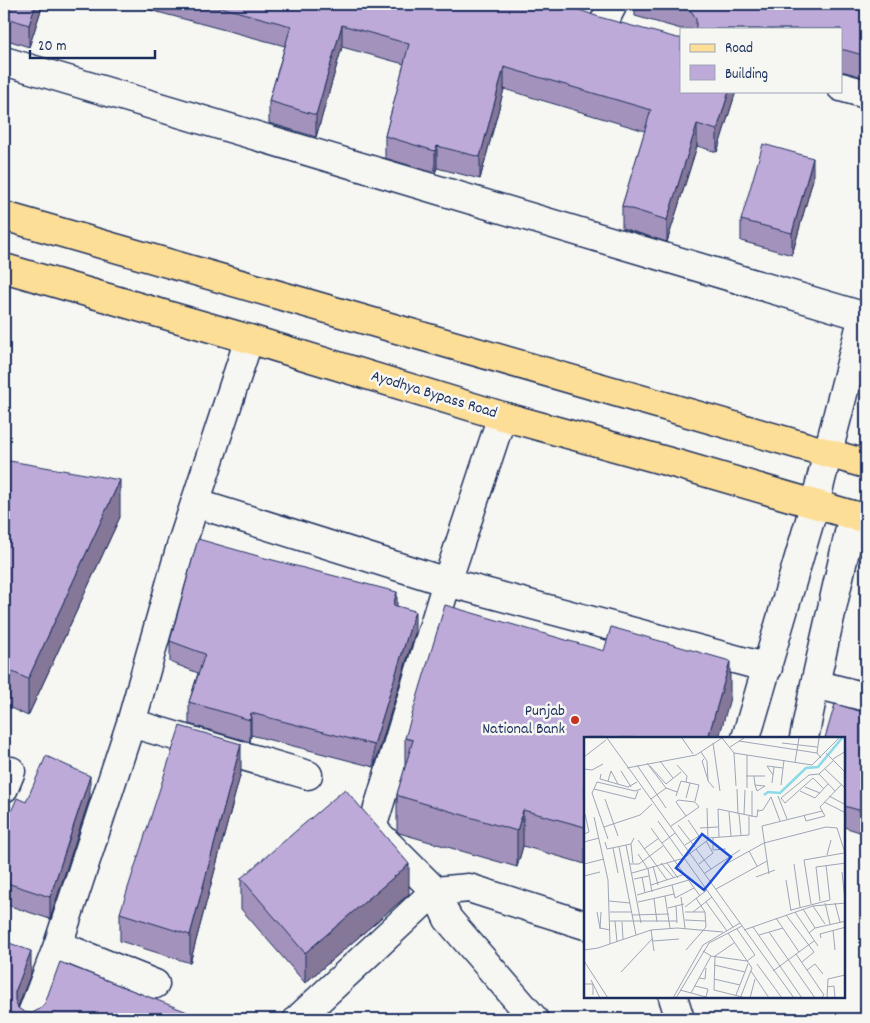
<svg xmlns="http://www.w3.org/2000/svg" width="870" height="1023" font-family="Dekko,sans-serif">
<rect width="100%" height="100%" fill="#f6f6f2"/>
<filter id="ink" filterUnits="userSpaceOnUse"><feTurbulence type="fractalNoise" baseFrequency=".02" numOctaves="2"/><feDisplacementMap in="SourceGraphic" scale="10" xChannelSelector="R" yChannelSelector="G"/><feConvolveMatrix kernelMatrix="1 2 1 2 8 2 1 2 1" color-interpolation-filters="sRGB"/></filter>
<g filter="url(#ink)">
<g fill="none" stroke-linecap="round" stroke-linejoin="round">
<defs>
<path id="minor" d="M603,24L613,4
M4,61L866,317
M841,87L866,94
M502,416L447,582L372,828L435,891L469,888L585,925
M195,503L447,582L768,668
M815,684L866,697
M131,723L308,775
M746,738L815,503L863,316L866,313
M804,738L815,684L853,515
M4,788L11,771
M58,945L155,984
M673,997L680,1019
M30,1019L58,945L131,723L181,546L249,339
M298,1019L435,891L448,919L534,1019"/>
<path id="major" d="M4,216L866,464
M4,268L249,339L502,416L677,464L866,519"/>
</defs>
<use href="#minor" stroke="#1b2f5e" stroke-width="31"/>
<use href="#major" stroke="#1b2f5e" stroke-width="31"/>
<use href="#minor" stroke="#f6f6f2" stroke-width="28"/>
<use href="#major" stroke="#fdde96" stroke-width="28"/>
</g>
<path fill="#a392bb" stroke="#1b2f5e" d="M4,4H43L29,47L4,39Z
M123,4H563L736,91L717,152L697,146L667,242L622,228V206L645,131L504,89L480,179L437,168L435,173L385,158V136L404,64L342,47L316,137L269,123V101L285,46L135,6V7Z
M635,4H866V78L845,72H841V29H681L635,16Z
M813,179L792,255L741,241V220Z
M4,460L120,517L28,716L4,705Z
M397,606L415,633L374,767L251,735L250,742L189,724V702L198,673L170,662V641Z
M730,698L585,738V864L523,846L517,867L399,833L397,831V794L405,769V738Z
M866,713V834L844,827V738Z
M241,772L190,963L120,941V913Z
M90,797L50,919L4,904V828L26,802Z
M241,878L409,894L305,983L241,909Z"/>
<path fill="#857798" stroke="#1b2f5e" d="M36,4H43L29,47V25Z
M342,25V47L316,137V115Z
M504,67V89L480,179V157Z
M729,91H736L717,152V130Z
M697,124V146L667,242V220Z
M437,146V168L435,173V151Z
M813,158V179L792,255V233Z
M120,480V517L28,716V679Z
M397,592V614L393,605Z
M415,611V633L374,767V745Z
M730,661V698L719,738H708Z
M251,713V735L250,742V720Z
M241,744V772L190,963V935Z
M90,776V797L50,919V897Z
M523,810V846L517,867V831Z
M409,864V894L305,983V953Z
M31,951V973L15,1014V992Z"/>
<path fill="#beaad9" stroke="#1b2f5e" d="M4,4H36L29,25L4,17Z
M209,4H563L599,17L677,38H681V91H729L717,130L697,124L667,220L622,206L651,110L504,67L480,157L437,146L435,151L385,136L409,44L342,25L316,115L269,101L291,26Z
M670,4H866V56L845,50H841V29H695L696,27V19L692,12L685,8Z
M763,144L813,158L792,233L741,220Z
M4,460L120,480L28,679L4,668Z
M198,539L265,558L397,592L393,605L415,611L374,745L251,713L250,720L189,702L205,654L170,641Z
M445,605L604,651L611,627L730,661L708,738H585V827L523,810L517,831L399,796L397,794L413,740L405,738Z
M835,704L866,713V812L844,806V738H825Z
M180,726L241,744L190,935L120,913Z
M46,756L90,776L50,897L4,882V828L17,798L26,802Z
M345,789L409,864L305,953L241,878Z
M4,941L31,951L15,992V1000L18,1008L24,1012L32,1013L40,1009L45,1003L60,962L195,1015L193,1019H4Z"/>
</g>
<circle fill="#c8321e" stroke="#f6f6f2" stroke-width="2" cx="575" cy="720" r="5"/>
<g text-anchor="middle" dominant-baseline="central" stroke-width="5" stroke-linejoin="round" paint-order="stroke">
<g font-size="16" fill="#1b2f5e" stroke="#f6f6f2">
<text transform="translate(434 395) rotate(17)">Ayodhya Bypass Road</text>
</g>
<g font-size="16" fill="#1b2f5e" stroke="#f6f6f2" text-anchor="end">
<text x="565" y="711">Punjab<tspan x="565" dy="18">National Bank</tspan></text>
</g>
</g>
<g transform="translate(584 737)">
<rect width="261" height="261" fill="#f6f6f2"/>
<path fill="none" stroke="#8bdae8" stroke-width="2.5" d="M180,58L184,55L196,56L222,31L234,30L258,1"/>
<path fill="none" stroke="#9ea6b7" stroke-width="1" d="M23,1L210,261M98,1L109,17M138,1L150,16L228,28L255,1M155,4L233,16L237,21M129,6L136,54M198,6L233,10M146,10L160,1M117,15L123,24L124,44L130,51M150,16L152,49M233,16L235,1M242,16L262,36M163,18V51M0,20L22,3M120,22L118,24L124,43M249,22L262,14M76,24L89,41M211,25L215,1M63,26L82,51L93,55M53,28L82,71M93,28L103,39L102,45M66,29L82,47M43,31L112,18L138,1M0,32L8,33L19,27M241,32L262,52M37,34L47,50M17,37L16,42L44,50L53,45M235,37L251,54M189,38L183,29L199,31M162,39H181M170,39L171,48L173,54L181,49L171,48M229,41L201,66L197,61L225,38L235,37L250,23M229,41L240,52M24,44L27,34L34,47M188,46L190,30M82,47L97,35M197,48L200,23M221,50L236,56M10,52L8,56L24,102M153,52L154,77M54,54L51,62L10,52L13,45L51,54L57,52M168,54V80M216,54L231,61L244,47M92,59L97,44L115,48L111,64M194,59L203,82M245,59L262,68M102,61L106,46M21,62L34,99M67,62L82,51M240,65L262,76M174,74L179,73L187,60L196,84M145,75L147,99M155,77L157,98M160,78L161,53M220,78L222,84L241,79L236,70L257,48M10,80L24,143L26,207M74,84L149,190M94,88L111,110M87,89L102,79L115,70L111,65L94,63L92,65L102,79M20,90L56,78L68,67M67,91L116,159M116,91L134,90M0,97L5,95L1,77M135,100L134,72L173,80L174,72M124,101L165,98V79M129,101V113L142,112M54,103L83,143M0,105L15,101M21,105L23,112L47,107L50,101M78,106L91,96M47,107L49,126M42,108L57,186M101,108L115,99L104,83M35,110L52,198M29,111L34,136M60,112L75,101M112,112L127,132M165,114L173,129M54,117L64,132L68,155M243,118L247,103M77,126L90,141M83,126L94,141M0,127L20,122M46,127H55L79,109M115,127L129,116L122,104M210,127L216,170M140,128L180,106L242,90L253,91L262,119M69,129L74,148M258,135L261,164M48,136L100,121L124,103L123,71M121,136L156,113M185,137L178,89L238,74M0,139L16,135M58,140L61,156M172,140L191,133M50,142L65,139M202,143L207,174M67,148L101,137M88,148L91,161L110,151M132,152L183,124M53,158L105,143M81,159L86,191M97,160L101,191M70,162L73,185M25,164L46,166M236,164L232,130L262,126M54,165L90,157M122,165L143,194M241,166L246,187M251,166L256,185M227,167L220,123L260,116M92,169L93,186M229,169L241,187M101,170L123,153M84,171L100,167M219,172L231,191M207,173L246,163L242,128M13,175L16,191L26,193M26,175H48M101,175H121M109,175L128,160M211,175L234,209M48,178L85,177M202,178L230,215L218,225M192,181L215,215M101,183L122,184M26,184H93M31,184L33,205M38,185L39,202M169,190L218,261M16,192L17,175M67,193L70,214M160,193L229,169L262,166M249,193L251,213M185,195L231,261M144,196L168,231L157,259M225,196L231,191L262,184M175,198L199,191M237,201L236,197L262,190M69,204L95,202M150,206L131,219L130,253L162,261M0,213L14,211L67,193L93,191L139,195M102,213L122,190L121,175L112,161M119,214L127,219L163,224L171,218L153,192M212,217L240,258L237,261M0,224L24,261M173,227L198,261M130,228L161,235M223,233L231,227L239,237M167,234L185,261M189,234L230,204M37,235L69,201M115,241L121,242L122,231M130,242L156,248M7,243L16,261M111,249L124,252L122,260M243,250L250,249L251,261M96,253L122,260M107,256L127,219M152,258L164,227M0,261V247H9V258M89,261L119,208L156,186M92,261L125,206L158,189M166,261L171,242M243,261L244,242L261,238"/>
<path fill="#1d4ed8" fill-opacity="0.15" stroke="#1d4ed8" stroke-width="2.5" d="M118,97L147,120L120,153L92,131Z"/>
<rect width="261" height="261" fill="none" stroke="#1b2f5e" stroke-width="2.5"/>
</g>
<rect width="870" height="1023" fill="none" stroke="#f6f6f2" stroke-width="20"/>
<rect x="10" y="10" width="850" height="1003" fill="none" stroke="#1b2f5e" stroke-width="2" filter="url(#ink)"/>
<rect x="680" y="28" width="162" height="65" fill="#f6f6f2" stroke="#9ea6b7"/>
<rect x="690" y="44" width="25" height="8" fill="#fdde96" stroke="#9ea6b7"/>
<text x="725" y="52" font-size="15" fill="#1b2f5e">Road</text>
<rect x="690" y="65" width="25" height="15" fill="#beaad9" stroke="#9ea6b7"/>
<text x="725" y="78" font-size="15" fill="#1b2f5e">Building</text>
<path d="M30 50v8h125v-8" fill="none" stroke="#1b2f5e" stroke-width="2.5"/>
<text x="38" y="50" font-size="15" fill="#1b2f5e" stroke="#f6f6f2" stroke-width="4" paint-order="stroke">20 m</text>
</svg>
